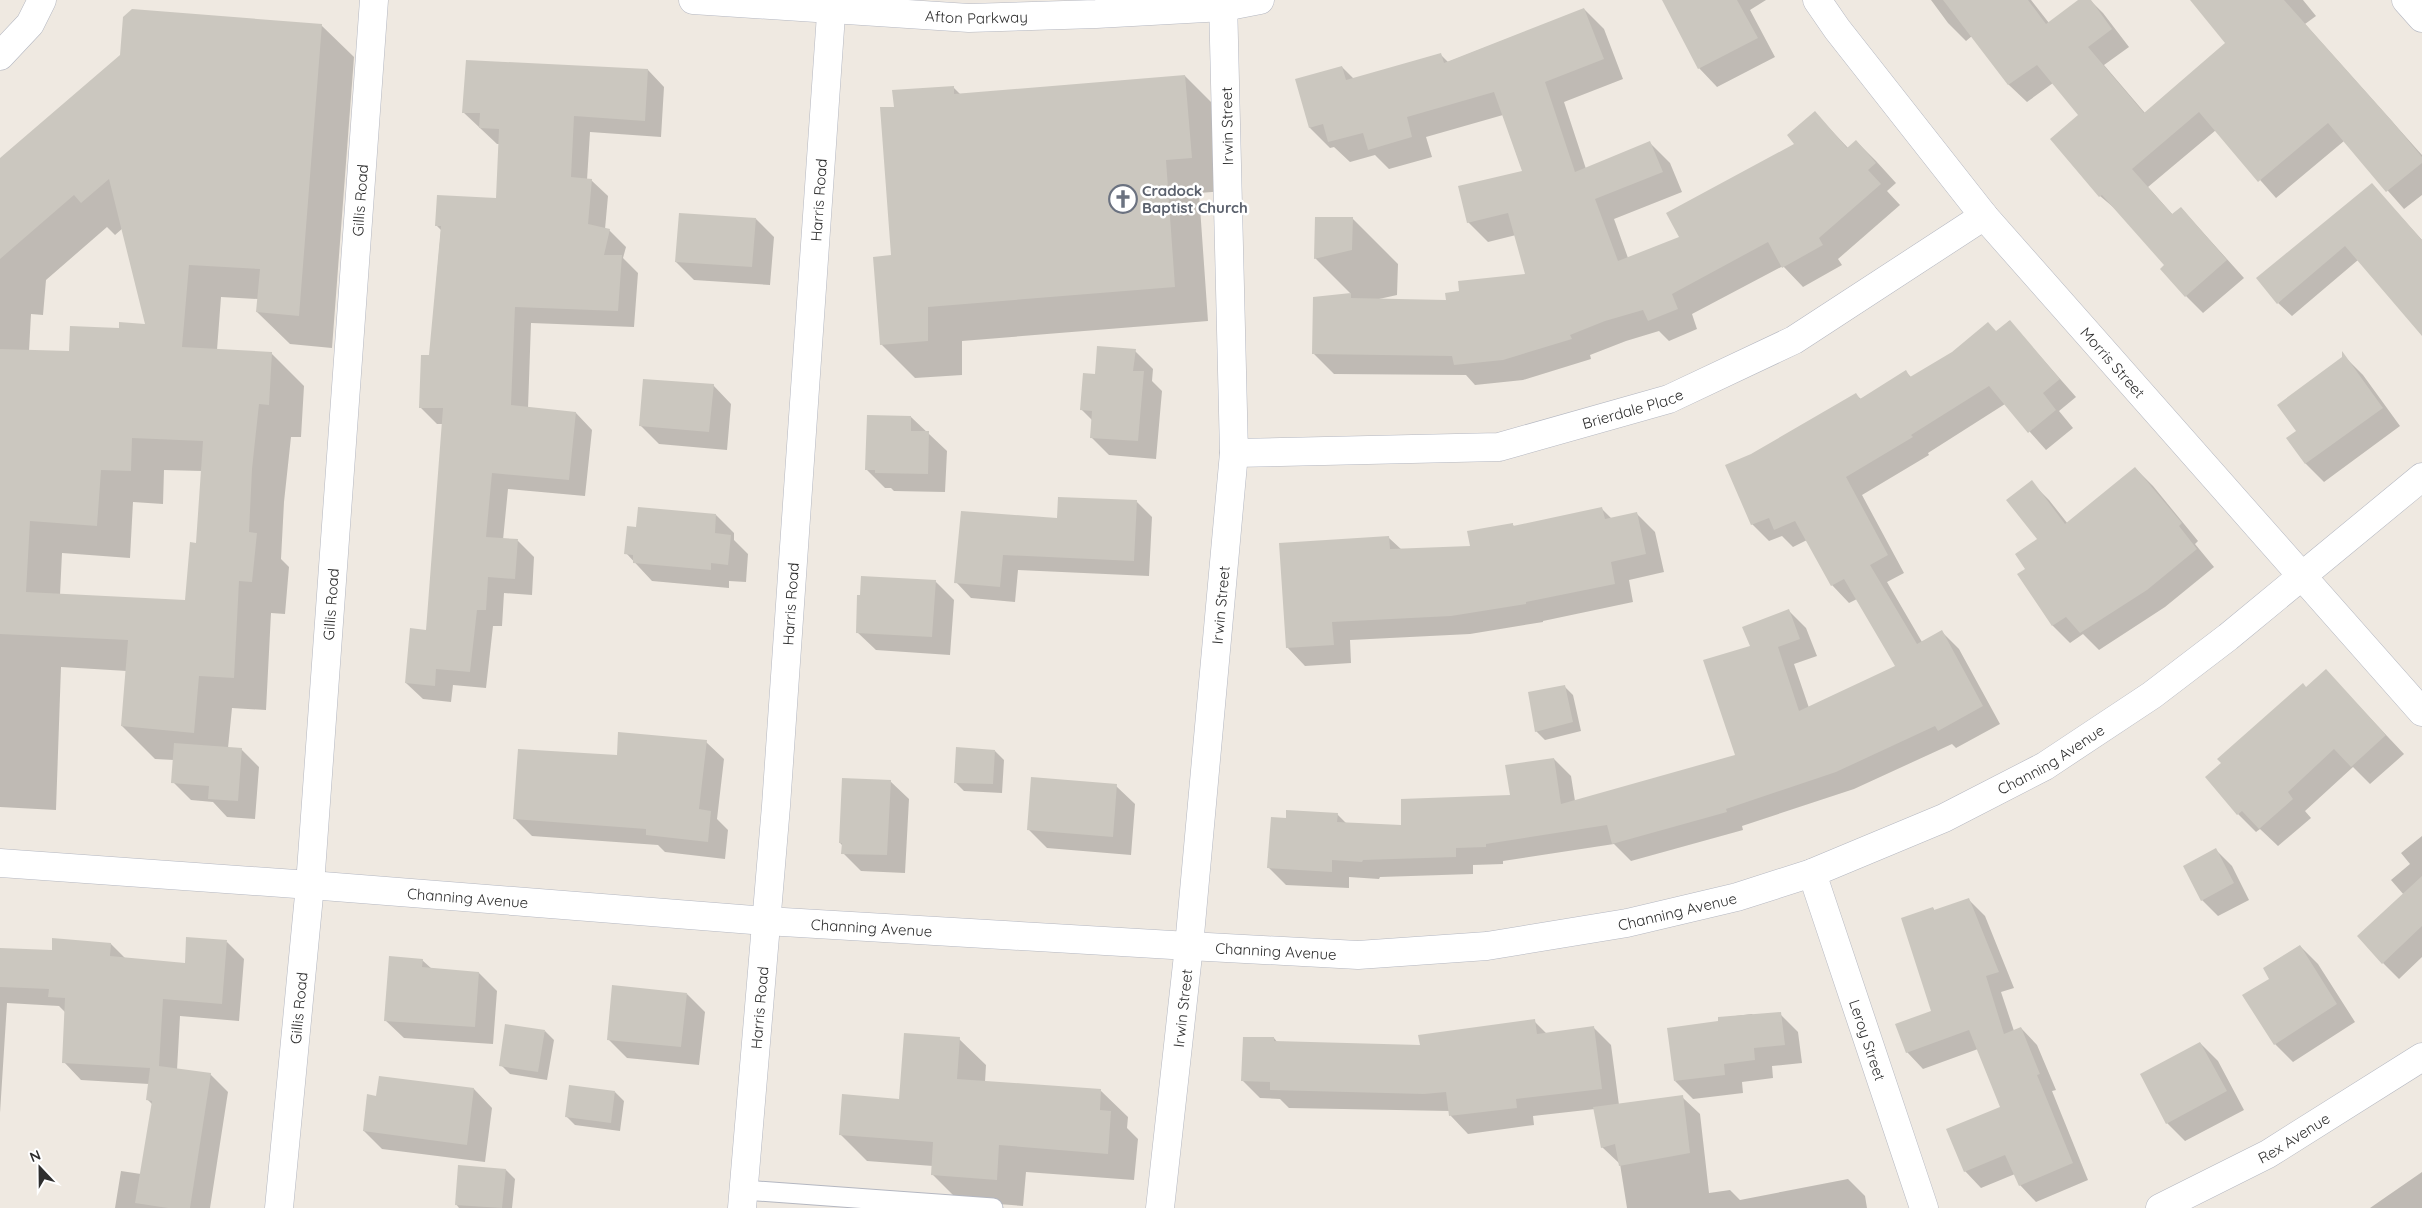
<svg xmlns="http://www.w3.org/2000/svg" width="2422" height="1208" font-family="Quicksand,sans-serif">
<rect width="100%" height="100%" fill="#efe9e1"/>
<path fill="#0003" fill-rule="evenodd" d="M1663,0H1766L1750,10L1775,57L1717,87L1699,68Z
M1931,0H2031L2049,23L2080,0H2090L2103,13L2129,47L2104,65L2145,113L2227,43L2192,0H2303L2316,16L2305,24L2422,155V195L2404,209L2344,141L2276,198L2216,130L2148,187L2173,215L2181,208L2244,278L2203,313L2186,296L2165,265L2119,212L2100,196L2080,115L2053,83L2027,102L2009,85L1972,36L1966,41L1948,23Z
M1584,9L1604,29L1623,79L1564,102L1586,169L1650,143L1670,163L1682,192L1614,219L1628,258L1681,238L1796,144L1815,113L1849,149L1856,141L1876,161L1896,183L1887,191L1900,205L1838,259L1842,265L1803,287L1783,266L1692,314L1697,329L1669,341L1659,331L1626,341L1590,355L1591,359L1523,380L1475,385L1466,375L1334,374L1313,353L1315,298L1351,294L1315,258L1352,218L1398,264L1397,295L1379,299L1448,302L1527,275L1516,235L1488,242L1468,222L1523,172L1503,115L1426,137L1432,157L1389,169L1375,155L1350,162L1334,147L1330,148L1310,128L1296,80L1342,67L1354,79L1440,54L1448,62Z
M321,25L354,57L332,348L290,344L257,312L258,299L221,297L217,350L271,353L304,386L301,437H291L284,502L281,559L289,567L285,614L271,613L266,710L232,708L228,748L241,749L259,767L255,819L227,817L213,802L191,800L173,782L174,760L155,759L122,726L127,671L61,667L56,810L0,807V159ZM107,227L115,235L123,228L147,326L120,329L70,353L29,351L31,314L43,315L46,280ZM164,470L202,471L197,544L186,601L60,595L62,553L130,558L133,502L163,504Z
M648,70L664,87L661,137L590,132L587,180H591L608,196L605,229L609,230L626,247L623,258L638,273L634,327L531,323L528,408L576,413L592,430L585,496L508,489L503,540L518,541L534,557L532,595L504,593L502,626H493L486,688L453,685L451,702L423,699L406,683L428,631L443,424H437L420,407L430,356L441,230L436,225L497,199L500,144H497L463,112Z
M1185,76L1219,110L1225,191L1199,193L1208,321L962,341V375L915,378L881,344L892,256L895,108L953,87L961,95Z
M2372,185L2422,240V334L2358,260L2292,316L2278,303Z
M756,219L774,237L770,285L694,280L676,262Z
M2009,321L2076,397L2059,411L2073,428L2046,450L2005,404L1928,453L1929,455L1862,495L1904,573L1887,582L1922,642L1942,632L1959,649L2000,724L1956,748L1952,744L1854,789L1742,826L1743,830L1631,861L1614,844L1503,861V864L1473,865V874L1380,877L1379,879L1349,877V888L1286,885L1268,867L1287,820L1337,814L1346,823L1403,826L1511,796L1554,759L1571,776L1575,801L1736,756L1752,646L1788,610L1806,628L1817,656L1794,664L1809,708L1897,667L1857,599L1849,603L1832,585L1807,540L1793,547L1782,536L1769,541L1752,524L1751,456L1856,395L1861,399L1906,372L1912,378L1997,332Z
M1135,351L1153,369L1152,381L1162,391L1156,459L1109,455L1091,437L1092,420L1081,409L1096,375Z
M2345,357L2363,375L2400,426L2324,482L2306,464L2288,439L2298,432Z
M713,385L731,404L727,450L659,444L640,425Z
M911,417L947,451L945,492L894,491L891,488H885L866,469Z
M2135,468L2153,486L2198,541L2195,544L2214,567L2165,607L2099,650L2083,634L2070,643L2053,626L2027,569L2039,539L2031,482L2049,500L2068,524Z
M1136,501L1152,517L1149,576L1018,570L1015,602L971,598L956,582L1058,519Z
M1602,509L1612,519L1637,514L1655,532L1664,572L1629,580L1633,602L1543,621V622L1470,634L1350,640L1351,663L1305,666L1287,647L1389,538L1402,550L1471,548L1512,524L1515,527Z
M716,515L734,533V540L748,554L746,582L729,581V588L652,581L626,553L637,528Z
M935,581L954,600L950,655L876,650L857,632Z
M2326,671L2404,754L2370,784L2353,767L2305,811L2311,818L2278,846L2260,829L2256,832L2238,814L2307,689Z
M1564,686L1573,695L1581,731L1545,740L1536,731Z
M706,742L724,759L717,819L728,830L725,859L665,852L658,845L532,836L515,819L619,756Z
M995,751L1004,760L1002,793L964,791L955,782Z
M890,781L909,799L905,873L861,871L843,853V846L840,843Z
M1116,786L1135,804L1131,855L1047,848L1028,829Z
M2422,836V957L2399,979L2383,963L2404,895L2391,880L2410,864L2401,853Z
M2216,850L2232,866L2249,900L2218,916L2202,900Z
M1969,900L1985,916L2014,988L2001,992L2014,1031L2021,1028L2037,1045L2056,1090L2052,1091L2088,1180L2036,1202L2020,1185L2015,1174L1981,1188L1965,1171L2001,1107L1978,1049L1923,1069L1907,1052L1933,1011V908L1935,911Z
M227,942L244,959L239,1021L180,1016L177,1070L210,1074L228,1092L210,1208H115L121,1171L141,1174L153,1105L147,1099L149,1084L81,1080L64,1062L66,1013L59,1006L7,1003L0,1113V949L53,952L111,944L126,959L186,965Z
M2300,946L2318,964L2355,1022L2293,1062L2275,1044L2271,979Z
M422,960L432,969L479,973L497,991L493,1044L404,1038L385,1020Z
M687,994L705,1012L699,1065L627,1058L608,1039Z
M1752,1014L1755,1017L1780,1014L1798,1032L1802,1063L1772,1066L1773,1078L1742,1082L1743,1093L1693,1099L1675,1081L1719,1022V1018Z
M1534,1021L1547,1034L1593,1027L1611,1045L1619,1105L1682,1097L1700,1114L1709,1193L1730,1190L1740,1200L1848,1179L1865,1196L1867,1208H1627L1620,1164L1602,1147L1595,1109L1533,1116L1534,1125L1468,1134L1451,1116L1450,1111L1289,1108L1280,1099L1260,1098L1242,1080L1274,1038L1278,1043L1421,1046Z
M545,1031L554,1040L547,1080L510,1074L501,1065Z
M959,1039L986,1065L985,1082L1101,1091L1128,1117L1127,1128L1138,1139L1134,1180L1026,1172L1023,1206L959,1201L932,1174L933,1166L867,1161L840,1134L900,1100Z
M2200,1043L2218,1061L2244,1110L2185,1141L2167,1123Z
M474,1089L492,1108L485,1162L382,1149L364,1131L377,1097Z
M615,1092L624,1101L620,1131L575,1125L566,1116Z
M460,1167L506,1170L515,1179L512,1208H459L456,1204Z
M2422,1172V1208H2370Z"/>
<path fill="#cbc7bf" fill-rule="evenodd" d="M1662,0H1737L1758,38L1698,69Z
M1943,0H2028L2046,24L2078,0H2091L2112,29L2088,47L2144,113L2225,43L2190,0H2284L2392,121L2422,157V163L2386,192L2328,123L2258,182L2199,112L2132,169L2172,214L2181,207L2227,260L2185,297L2160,269L2164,265L2102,195L2099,197L2050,139L2078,115L2037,65L2008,85Z
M1584,8L1604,59L1545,82L1575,172L1650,141L1663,172L1595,199L1618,261L1679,237L1666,213L1794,144L1787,135L1815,111L1847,148L1856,140L1876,163L1868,170L1881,184L1819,238L1823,245L1782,268L1768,242L1672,294L1678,309L1648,321L1643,310L1605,321L1570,335L1572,339L1503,360L1454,365L1452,356L1312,354L1313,297L1351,293V298L1446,300L1445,293L1459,291L1458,281L1525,274L1508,213L1467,223L1458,186L1522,171L1494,92L1407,117L1412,137L1368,150L1363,133L1328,142L1323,124L1309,128L1295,79L1342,66L1346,80L1441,53L1444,63Z
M132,9L322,24L299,316L256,312L260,269L189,265L182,347L272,352L269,405L259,404L252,469L249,532L257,533L252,582L239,581L234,678L199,676L194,733L121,726L128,640L0,634V349L69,351L70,326L119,328V322L145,324L109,179L81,203L74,195L0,259V158L120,55L123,17ZM132,438L203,441L196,543L190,542L185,600L26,592L30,521L97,526L101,470L131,471Z
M466,60L648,69L645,121L574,116L571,177L592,179L588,224L610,229L604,255H622L618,311L515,307L511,405L576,412L569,480L492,473L486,537L518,539L515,579L488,577L486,610H477L470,672L436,669L435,686L405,683L410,628L426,630L443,408H419L421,355H429L441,226H435L437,195L496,198L499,129L479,128L480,113H462Z
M1185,75L1192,158L1166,160L1175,287L928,307V341L880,345L873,257L891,255L880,107H894L892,90L954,86V94Z
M2372,183L2422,240V336L2345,246L2277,304L2256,278Z
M679,213L756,218L752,267L675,262Z
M1315,217H1353L1352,250L1314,259Z
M2010,320L2060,379L2043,393L2056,410L2028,433L1989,386L1911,435L1913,437L1846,477L1888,555L1870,565L1917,644L1942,630L1983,706L1938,731L1935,726L1836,772L1726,809L1727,812L1612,844L1607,825L1486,844V847L1456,848V857L1363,860L1362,862L1332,860V872L1267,868L1271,817L1286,818V810L1338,813L1337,822L1401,825V799L1510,795L1505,765L1554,758L1561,804L1735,755L1703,660L1750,646L1742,627L1789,609L1800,639L1778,647L1799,711L1895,666L1844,579L1831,586L1795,521L1774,530L1769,518L1751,525L1725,465L1751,454L1856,393L1860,399L1906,370L1910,377L1952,352L1988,322L1996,331Z
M1097,346L1136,349L1133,371H1144L1138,441L1090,438L1092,411L1080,410L1083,373L1095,374Z
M2342,351L2383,408L2305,464L2286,438L2296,431L2277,405L2342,357Z
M643,379L714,384L709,432L639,426Z
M867,415L911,416V431H929L928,474L875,473V470H865Z
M2135,467L2182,523L2179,526L2197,549L2147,590L2080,633L2066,617L2052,626L2017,574L2025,569L2015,554L2037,539L2006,500L2032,480L2065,524Z
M1058,497L1137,500L1134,561L1003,555L1000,587L954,583L961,511L1057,518Z
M638,507L716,514L715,533L731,535L728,565L711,563V570L633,563V555L624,554L627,526L636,527Z
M1602,507L1605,519L1637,512L1646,554L1611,562L1615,584L1526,602V604L1451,616L1332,622L1334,645L1286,648L1279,543L1389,536L1390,549L1470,546L1467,531L1513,523V526Z
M861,576L936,580L932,637L856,633L857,595H860Z
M2326,669L2386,735L2351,767L2334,749L2288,792L2293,799L2259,829L2242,811L2237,815L2205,777L2221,763L2217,759L2303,683L2306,687Z
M1565,685L1573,722L1535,732L1528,692Z
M618,732L707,740L699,809L711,811L708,842L646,835V829L513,819L518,749L617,755Z
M174,743L242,748L238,801L208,799L209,786L171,783Z
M956,747L995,750L993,784L954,783Z
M1031,777L1117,784L1113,837L1027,830Z
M842,778L891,780L887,855L841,854L842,843H839Z
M2216,848L2234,883L2201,901L2183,866Z
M2422,876V926L2382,964L2357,936Z
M1969,898L1999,972L1986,976L2004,1034L2021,1027L2040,1074L2037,1075L2073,1163L2019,1186L2005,1155L1964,1172L1946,1129L2000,1107L1969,1030L1906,1053L1895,1024L1931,1011L1901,918L1933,907L1934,910Z
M186,937L227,940L222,1004L163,999L159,1066L211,1073L190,1208H168L135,1203L152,1101L146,1100L150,1068L62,1063L65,998L48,997L49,989L0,987V948L52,950V938L111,943L110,956L185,963Z
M2300,945L2337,1004L2274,1045L2242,995L2269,979L2263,968Z
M389,956L423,959L422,967L479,972L475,1027L384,1021Z
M612,985L687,993L681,1047L607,1040Z
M1781,1012L1785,1045L1754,1048L1755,1060L1724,1064L1725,1075L1674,1081L1667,1028L1718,1021V1017Z
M1535,1019L1537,1034L1594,1026L1602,1089L1516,1099L1517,1108L1449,1116L1446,1092L1424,1094L1270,1090V1082L1241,1081L1243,1037H1274V1041L1420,1045L1418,1035Z
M505,1024L545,1030L538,1072L499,1066Z
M904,1033L960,1037L957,1079L1101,1089L1100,1110L1111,1111L1108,1154L999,1145L997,1180L931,1175L933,1142L839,1135L842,1094L899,1099Z
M2200,1042L2227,1091L2166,1124L2140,1074Z
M379,1076L474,1088L467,1145L363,1131L367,1094L376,1096Z
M569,1085L615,1091L611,1123L565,1117Z
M1683,1095L1690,1153L1619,1166L1615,1144L1601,1148L1593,1107Z
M458,1165L506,1169L502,1208L455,1205Z"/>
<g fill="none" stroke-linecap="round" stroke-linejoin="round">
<defs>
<path id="lane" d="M744,1190L993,1208"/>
<g id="street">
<path id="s1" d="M1817,0L1837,29L1984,216L2422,712"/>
<path d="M2406,0L2422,18"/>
<path id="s2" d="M1234,453L1499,447L1669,399L1794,340L1984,216"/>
<path id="s3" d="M0,863L310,885L766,921L1189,946L1358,955L1487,946L1627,923L1737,897L1812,873L1944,818L2045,766L2152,695L2228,637L2422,477"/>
<path id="s4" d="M1812,873L1924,1208"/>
<path id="s5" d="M279,1208L310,885L374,0"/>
<path id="s6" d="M742,1208L776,806L832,0"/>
<path id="s7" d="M1160,1208L1189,946L1234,453L1223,0"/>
<path id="s8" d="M2160,1208L2268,1154L2422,1057"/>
</g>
<g id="secondary">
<path id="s9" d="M693,0L969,18L1096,14L1224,7L1260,0"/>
<path d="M0,56L30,24L42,0"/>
</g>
</defs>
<use href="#lane" stroke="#b4b7c1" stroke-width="21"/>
<use href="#street" stroke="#b4b7c1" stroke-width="29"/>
<use href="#secondary" stroke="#b4b7c1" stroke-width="29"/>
<use href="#lane" stroke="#fff" stroke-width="19"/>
<use href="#street" stroke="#fff" stroke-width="28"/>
<use href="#secondary" stroke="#fff" stroke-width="28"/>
</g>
<defs>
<symbol id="church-ring" viewBox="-11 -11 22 22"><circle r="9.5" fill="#fff" stroke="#6b7280" stroke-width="1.5"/><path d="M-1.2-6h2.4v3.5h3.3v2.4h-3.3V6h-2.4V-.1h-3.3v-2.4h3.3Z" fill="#6b7280"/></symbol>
</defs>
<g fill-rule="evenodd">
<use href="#church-ring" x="1107" y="183" width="32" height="32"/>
</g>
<g text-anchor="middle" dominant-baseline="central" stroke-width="5" stroke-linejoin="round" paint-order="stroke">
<g font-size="15" fill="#2e2e2e" stroke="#fff">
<text stroke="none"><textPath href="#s9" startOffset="284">Afton Parkway</textPath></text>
<text transform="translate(1227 126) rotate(-91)">Irwin Street</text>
<text stroke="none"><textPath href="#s5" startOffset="1011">Gillis Road</textPath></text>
<text stroke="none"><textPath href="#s6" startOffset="1011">Harris Road</textPath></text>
<text stroke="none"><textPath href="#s1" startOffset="468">Morris Street</textPath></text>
<text stroke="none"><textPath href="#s2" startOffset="404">Brierdale Place</textPath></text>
<text stroke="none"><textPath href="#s5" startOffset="606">Gillis Road</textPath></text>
<text stroke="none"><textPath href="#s6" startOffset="606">Harris Road</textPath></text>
<text stroke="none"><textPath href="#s7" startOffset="606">Irwin Street</textPath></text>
<text stroke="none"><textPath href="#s3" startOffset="2089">Channing Avenue</textPath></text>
<text stroke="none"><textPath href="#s3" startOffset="469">Channing Avenue</textPath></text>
<text stroke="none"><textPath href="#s3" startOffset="1684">Channing Avenue</textPath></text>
<text stroke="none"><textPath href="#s3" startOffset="874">Channing Avenue</textPath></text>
<text stroke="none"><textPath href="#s3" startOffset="1279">Channing Avenue</textPath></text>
<text stroke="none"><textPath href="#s5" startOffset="201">Gillis Road</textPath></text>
<text stroke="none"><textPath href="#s6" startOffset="201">Harris Road</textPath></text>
<text stroke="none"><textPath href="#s7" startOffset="201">Irwin Street</textPath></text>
<text stroke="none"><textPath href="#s4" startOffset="176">Leroy Street</textPath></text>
<text stroke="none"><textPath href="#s8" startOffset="151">Rex Avenue</textPath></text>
</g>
<g font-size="15" font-weight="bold" fill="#5b616d" stroke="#fff" text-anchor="start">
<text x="1142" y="190">Cradock<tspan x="1142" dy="17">Baptist Church</tspan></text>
</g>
</g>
<g transform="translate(40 1168) rotate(338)" stroke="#ffffff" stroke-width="4" paint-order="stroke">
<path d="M0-4L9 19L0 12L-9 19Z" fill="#2e2e2e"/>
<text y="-8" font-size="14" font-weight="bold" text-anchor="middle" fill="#2e2e2e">N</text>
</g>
</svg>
